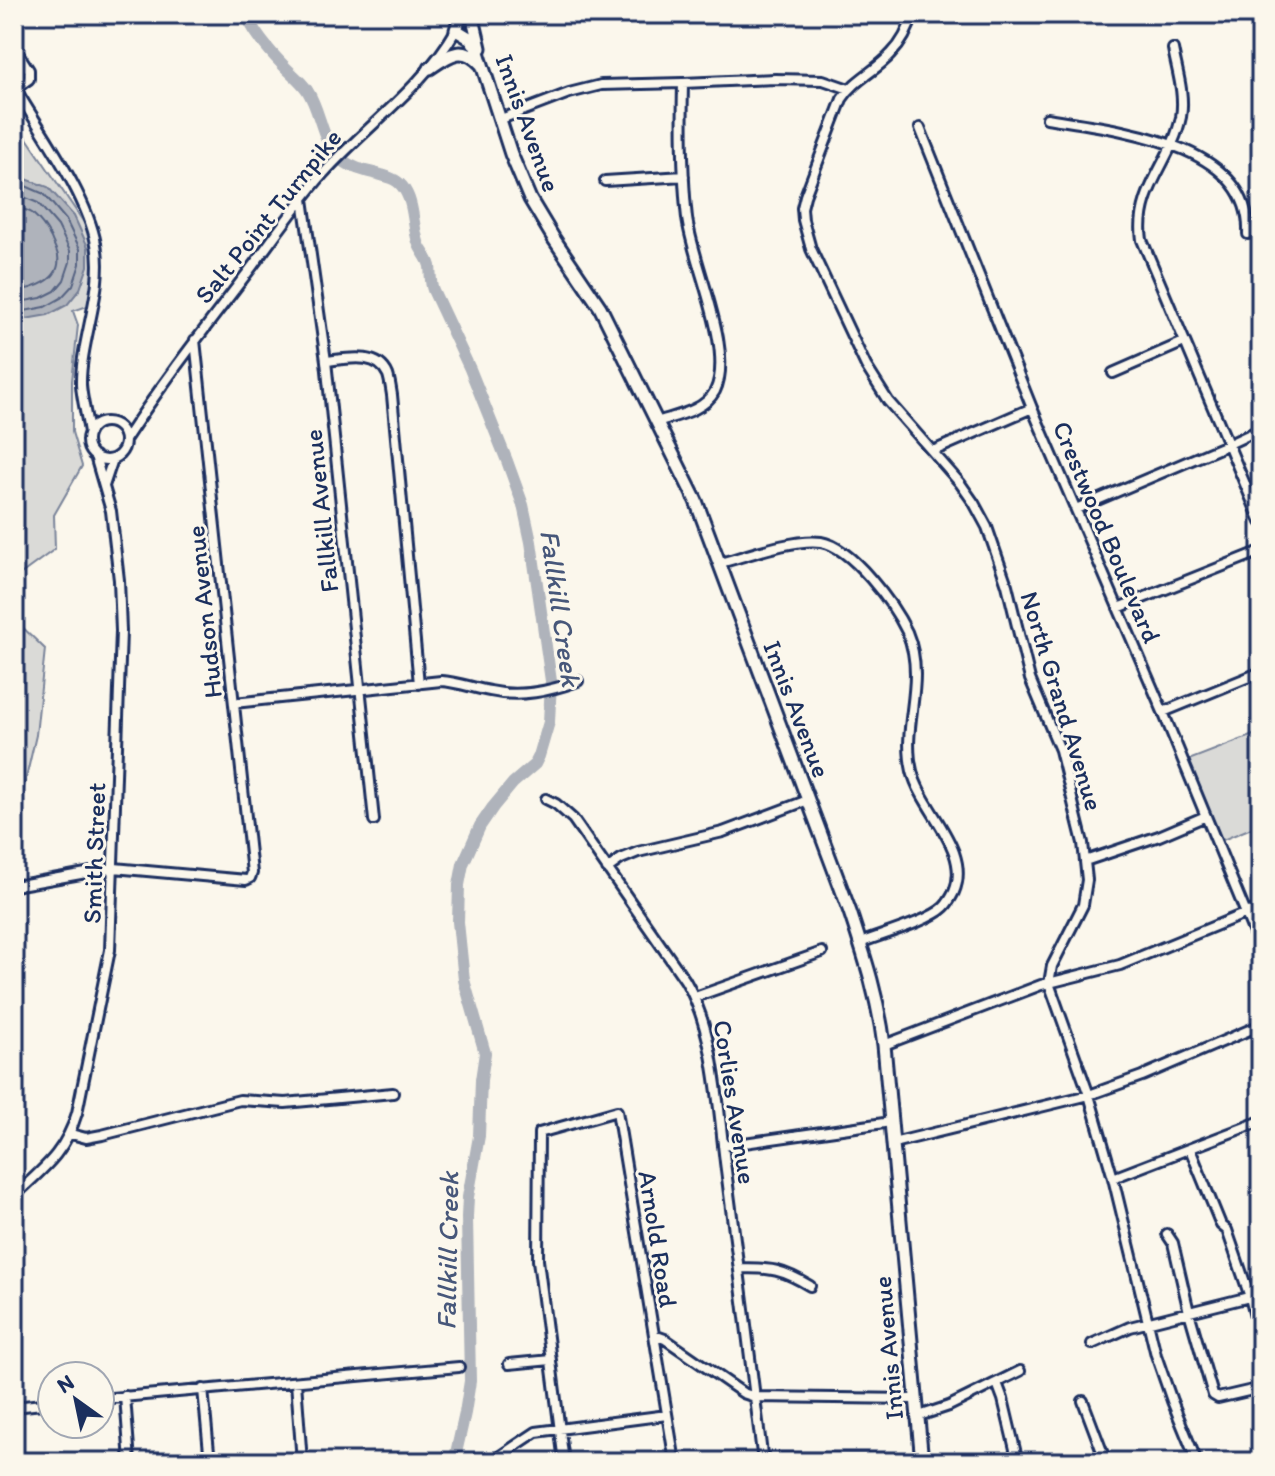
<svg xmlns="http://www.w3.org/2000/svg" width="1275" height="1476" font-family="Itim,sans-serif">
<rect width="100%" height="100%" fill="#fbf7ec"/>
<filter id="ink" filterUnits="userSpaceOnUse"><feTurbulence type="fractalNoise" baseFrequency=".0125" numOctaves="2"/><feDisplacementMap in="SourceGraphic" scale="16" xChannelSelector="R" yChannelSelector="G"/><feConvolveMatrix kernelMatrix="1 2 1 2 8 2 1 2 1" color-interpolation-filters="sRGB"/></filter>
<g filter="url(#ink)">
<path fill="#dadad7" stroke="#7a849a" stroke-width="2" d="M14,119L89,230L98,259L93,304L73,311L78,325L72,381V432L82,466L54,515L55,549L14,579Z
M14,619L45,649L36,735L21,800L14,803Z
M1261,732V824L1218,842L1186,761Z
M762,1452L920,1453L922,1462H763Z"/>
<path fill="#afb3bb" stroke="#747e96" stroke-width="2" d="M14,172L26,179L48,187L74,216L88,247V266L80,289L67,305L48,315L14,321Z"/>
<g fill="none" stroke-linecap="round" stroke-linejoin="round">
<path stroke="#566483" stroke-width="2" d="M14,181L44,194L66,220L80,249V264L73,285L61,298L45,307L14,313
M14,193L38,203L58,226L70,251V262L64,280L55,291L41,298L14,303
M14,206C19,208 27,210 32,213C39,219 47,230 51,238C53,244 57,250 58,256C62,281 33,289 14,291"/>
<path stroke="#afb3bb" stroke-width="12" d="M246,14C254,34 271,53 286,68C293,75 301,81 307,90C322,113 320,141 342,160C361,175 391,172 402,186C415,202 412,226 419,245C422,252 428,258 430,266C431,275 430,282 433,290L470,369L507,461L523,505L531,542L551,681L549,722L539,756L535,764L513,783L493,807L480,826L463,864L459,885L458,922L464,980L485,1053L481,1080L479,1136L468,1197L467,1217L470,1381L465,1413L454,1462"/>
<defs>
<path id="minor" d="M913,14C909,29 902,43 891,54C876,71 855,79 842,99L805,196L802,208L803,220L811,249L866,366L888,401L960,483L974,503L987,527L1007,585L1030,679L1060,750L1083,843L1087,880L1083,905L1052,966L1049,983L1089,1095L1113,1178L1156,1355L1172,1401L1197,1462
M14,47L29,70V79L15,89
M1173,49C1177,71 1185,94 1181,117C1172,162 1135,190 1142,240L1261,522
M14,86C40,131 87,194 96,244C105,288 80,341 81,385C82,400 87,417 89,433
M1047,118C1113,129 1252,142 1248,234
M501,119L569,93L601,85L683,83L775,79L823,80L849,89
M920,128L1032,408L1163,712L1261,950
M605,181L684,176
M303,199L326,361L374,820
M326,361C346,359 378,351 388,375C390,381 391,389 392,395L419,684
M1113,373L1184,342
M657,422C678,415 704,411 715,391C735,350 693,265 687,218C682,174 682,128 683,83
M87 441a19 19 0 1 1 38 0a19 19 0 1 1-38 0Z
M125,440C162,383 204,330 245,276C271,242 295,206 323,174C367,125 423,88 456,30
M933,451L1032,408
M104,486L113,459
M1076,509L1229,444L1261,429
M720,563C746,556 795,538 821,542C852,547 894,605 907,632C912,644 915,661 915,674C915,707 904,738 912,771C922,811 972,850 954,892C951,898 948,903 944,907C930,921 880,935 860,943
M1118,608L1261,551
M234,703L441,681C458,682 473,688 490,691C520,698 550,691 578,681
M1163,712L1261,672
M546,799L556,804L573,819L685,980C716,1032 718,1110 726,1170C739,1267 751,1365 763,1462
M1085,861L1159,836L1206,816
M607,869L621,859L638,852L723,832L808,800
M14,886L114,868L246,880L250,878L252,873L195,340
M695,997L822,952
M884,1045L1041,985L1120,965L1261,907
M71,1134L86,1138L102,1135L240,1100L285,1103L393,1093
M893,1143L1089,1095L1142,1076L1261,1025
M723,1146L891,1122
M1190,1149L1221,1225L1227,1230L1250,1297L1261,1341
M1113,1178L1261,1121
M14,1196C44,1168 65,1153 77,1113L110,950L121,631L119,580L111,511L95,456
M1167,1234L1173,1243L1189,1312L1213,1395L1218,1398L1261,1388L1258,1374L1261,1363
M739,1268C771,1268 782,1269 810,1286
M654,1335L665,1339L743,1393L755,1397L915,1399
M1092,1344L1130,1327L1261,1294
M509,1364L551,1360
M296,1382L302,1462
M997,1383L1003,1399L1018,1462
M203,1389L210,1462
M125,1396L130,1462
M100,1399L459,1367
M1083,1401L1106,1462
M14,1407L52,1403
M916,1417L949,1406L1020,1371
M491,1462L536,1432L667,1415
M564,1462L538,1260L539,1133L617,1111L675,1462"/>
<path id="major" d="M461,14L456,30L471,39L477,49L511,154L530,199L554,239L600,307L696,501L850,912C865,958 878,997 884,1045L922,1462
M472,14L480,48
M430,68C449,55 462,44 481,64"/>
</defs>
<use href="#minor" stroke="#1b2f5e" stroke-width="14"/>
<use href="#major" stroke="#1b2f5e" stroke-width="17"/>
<use href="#minor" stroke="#fbf7ec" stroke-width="8"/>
<use href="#major" stroke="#fbf7ec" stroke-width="11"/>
</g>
</g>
<g text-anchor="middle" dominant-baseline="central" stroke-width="6" stroke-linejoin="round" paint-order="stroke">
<g font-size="26" fill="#1b2f5e" stroke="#fbf7ec">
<text transform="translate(528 123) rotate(70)">Innis Avenue</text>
<text transform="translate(268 216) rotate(-51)">Salt Point Turnpike</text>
<text transform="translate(321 511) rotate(-96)">Fallkill Avenue</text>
<text transform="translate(1107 532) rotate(67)">Crestwood Boulevard</text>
<text transform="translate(204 612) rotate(-96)">Hudson Avenue</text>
<text transform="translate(1062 701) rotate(73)">North Grand Avenue</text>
<text transform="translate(797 709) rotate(69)">Innis Avenue</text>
<text transform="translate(94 853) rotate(-88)">Smith Street</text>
<text transform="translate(735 1102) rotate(81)">Corlies Avenue</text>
<text transform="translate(658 1239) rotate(81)">Arnold Road</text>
<text transform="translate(888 1348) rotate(-95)">Innis Avenue</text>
</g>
<g font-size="28" font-style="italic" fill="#47577a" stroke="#fbf7ec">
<text transform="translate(561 608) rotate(82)">Fallkill Creek</text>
<text transform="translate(447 1251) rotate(-89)">Fallkill Creek</text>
</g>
</g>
<rect width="1275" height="1476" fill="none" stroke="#fbf7ec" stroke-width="48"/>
<rect x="24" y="24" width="1227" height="1428" fill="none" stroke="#1b2f5e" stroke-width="3" filter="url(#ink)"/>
<g transform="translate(76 1400) rotate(327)"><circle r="38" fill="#fbf7ec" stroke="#a1a7b3" stroke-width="2"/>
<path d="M0-6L14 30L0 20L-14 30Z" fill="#1b2f5e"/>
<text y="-12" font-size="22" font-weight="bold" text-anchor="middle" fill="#1b2f5e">N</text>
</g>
</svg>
